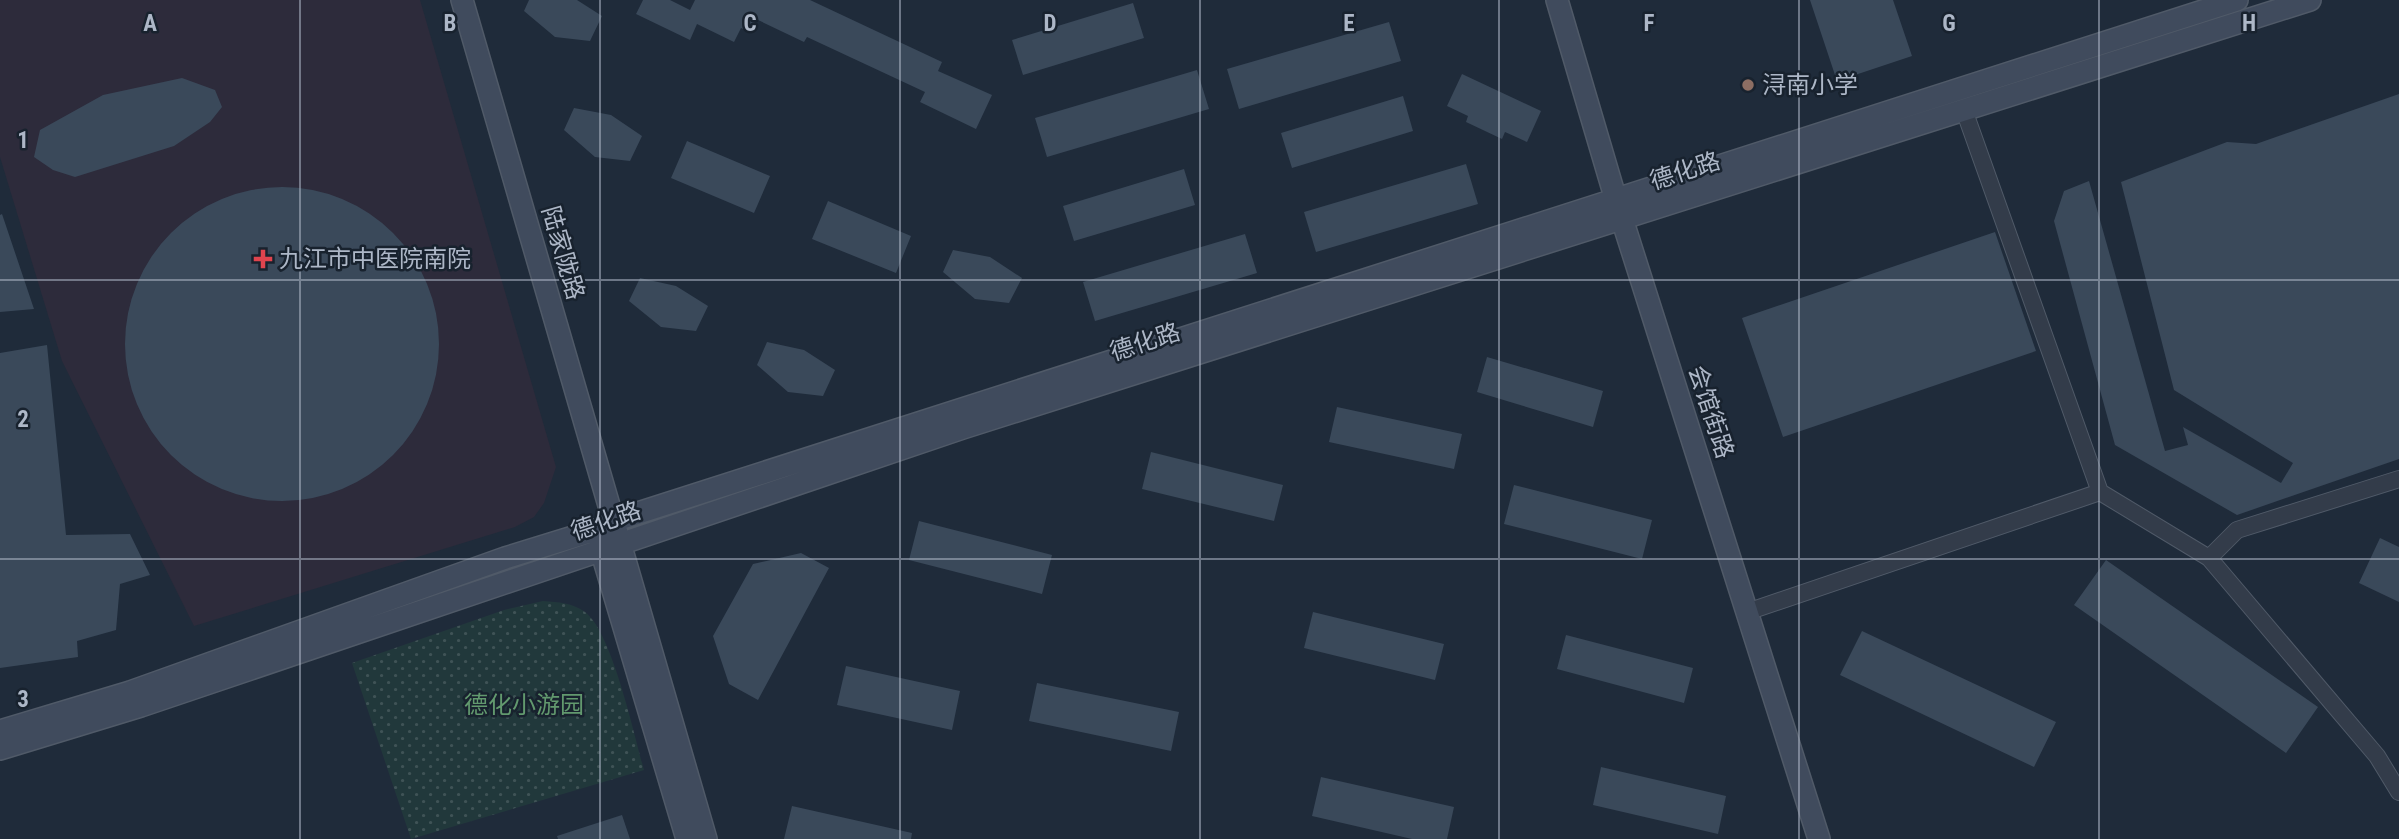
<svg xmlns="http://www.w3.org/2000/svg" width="2399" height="839" font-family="'Roboto Condensed','Noto Sans SC',sans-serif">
<defs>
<pattern id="park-dots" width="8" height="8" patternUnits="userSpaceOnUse" patternTransform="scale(1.75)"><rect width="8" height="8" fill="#21383b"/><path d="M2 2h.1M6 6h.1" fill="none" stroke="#3f5356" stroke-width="1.8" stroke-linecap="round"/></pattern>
</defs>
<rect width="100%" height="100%" fill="#1f2b3a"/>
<path fill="#2d2b3b" d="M0,0H420L556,467L544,503L534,517L515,527L194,626L62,361L0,157Z"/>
<path fill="url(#park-dots)" d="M543,601C558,602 573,603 585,612C612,632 634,735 644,770L411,839L352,663L504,610Z"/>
<path fill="#3a495a" d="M529,0H577L602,16L590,41L555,37L524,11Z
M643,0H670L690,10L695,0H810L942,62L938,71L992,95L976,129L920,102L925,92L807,37L804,42L756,19L750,32L741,28L734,42L697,24L690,40L636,14Z
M1810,0H1893L1912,56L1837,81Z
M1133,3L1144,38L1023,75L1012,40Z
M1389,22L1401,61L1239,109L1227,69Z
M1197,70L1209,109L1047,157L1035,118Z
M1462,74L1541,111L1527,142L1505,132L1502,139L1466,122L1468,116L1447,106Z
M182,78L215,90L222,107L210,122L174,146L75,177L53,170L34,157L40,130L103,95Z
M2399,94V459L2237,515L2115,445L2054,221L2064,191L2089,181L2165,451L2188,445L2183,427L2281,483L2293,463L2174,390L2121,182L2227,142L2256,144Z
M1403,96L1413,131L1292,168L1281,133Z
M574,108L611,115L642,136L630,161L595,157L564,130Z
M687,141L770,176L754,213L671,178Z
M1466,164L1478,204L1316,252L1304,212Z
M1184,169L1195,205L1074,241L1063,206Z
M125 344a157 157 0 1 1 314 0a157 157 0 1 1-314 0Z
M828,201L911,236L896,273L812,239Z
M2,214L34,309L0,312V215Z
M1995,232L2036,351L1783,437L1742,318Z
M1245,234L1257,273L1095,321L1083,282Z
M953,250L990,257L1022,278L1009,303L975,299L943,272Z
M640,278L676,286L708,306L696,331L661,327L629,301Z
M767,342L804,350L835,370L823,396L788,392L757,365Z
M47,345L66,535L130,534L150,575L120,584L116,630L77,641L78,657L0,668V353Z
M1487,357L1603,391L1593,427L1477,392Z
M1337,407L1462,434L1454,469L1329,442Z
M1151,452L1283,485L1274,521L1142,489Z
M1514,485L1652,520L1642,559L1504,524Z
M919,521L1052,555L1042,594L909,560Z
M2380,538L2399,547V602L2359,583Z
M801,553L829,568L758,700L729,684L713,636L753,564Z
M2106,560L2318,707L2286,753L2074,605Z
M1313,612L1444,644L1435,680L1304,648Z
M1862,631L2056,722L2034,767L1840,675Z
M1566,635L1693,668L1684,703L1557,669Z
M846,666L960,691L952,730L837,705Z
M1037,683L1179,712L1171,751L1029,721Z
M1601,767L1726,796L1718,834L1593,805Z
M1321,777L1454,807L1447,839H1412L1312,816Z
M792,806L912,833L911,839H784Z
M622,815L630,839H558L557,836Z"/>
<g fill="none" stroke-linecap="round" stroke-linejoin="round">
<defs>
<path id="street" d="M1964,110L2100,492L2209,558L2377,756L2399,792
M2209,558L2237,530L2399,479
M1747,612L2100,492"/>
<path id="secondary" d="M462,0L706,839
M1557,0L1616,200L1819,839
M600,538L601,550L687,839
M0,731L130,692L505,558L599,529L613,521L2237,0
M0,749L141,706L963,428L2310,0"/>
</defs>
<use href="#street" stroke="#505a68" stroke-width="18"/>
<use href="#secondary" stroke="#505a68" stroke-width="24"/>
<use href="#street" stroke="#333c4a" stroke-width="16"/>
<use href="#secondary" stroke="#404b5d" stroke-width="21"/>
</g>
<path fill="none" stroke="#adb7c7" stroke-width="2" stroke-opacity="0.55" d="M300,0V839M600,0V839M900,0V839M1200,0V839M1499,0V839M1799,0V839M2099,0V839M0,280H2399M0,559H2399"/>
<circle fill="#8d6e63" stroke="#18222e" stroke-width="2.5" cx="1748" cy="85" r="7"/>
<path fill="#e0444e" stroke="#18222e" stroke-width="2.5" d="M259.5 248.5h7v7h7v7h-7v7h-7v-7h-7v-7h7z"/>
<g text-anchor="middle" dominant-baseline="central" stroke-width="5" stroke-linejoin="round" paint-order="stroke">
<g font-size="24" fill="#adb7c7" stroke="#18222e" text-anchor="start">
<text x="1762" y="85">浔南小学</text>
<text x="279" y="259">九江市中医院南院</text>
</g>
<g font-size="24" fill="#adb7c7" stroke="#18222e">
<text transform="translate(1685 171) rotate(-18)">德化路</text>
<text transform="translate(563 253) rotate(74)">陆家陇路</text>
<text transform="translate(1145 342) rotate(-18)">德化路</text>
<text transform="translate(1711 412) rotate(72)">会馆街路</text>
<text transform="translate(606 521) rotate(-19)">德化路</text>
</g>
<g font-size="24" fill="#62996e" stroke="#18222e">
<text x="524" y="705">德化小游园</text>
</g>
</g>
<g font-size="23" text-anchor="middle" font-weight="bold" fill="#adb7c7" stroke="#18222e" stroke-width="5" stroke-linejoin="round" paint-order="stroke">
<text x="150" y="31">A</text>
<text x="450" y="31">B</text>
<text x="750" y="31">C</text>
<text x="1050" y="31">D</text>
<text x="1349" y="31">E</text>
<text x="1649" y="31">F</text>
<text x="1949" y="31">G</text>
<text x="2249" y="31">H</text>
<text x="23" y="148">1</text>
<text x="23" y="427">2</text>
<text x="23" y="707">3</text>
</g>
</svg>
